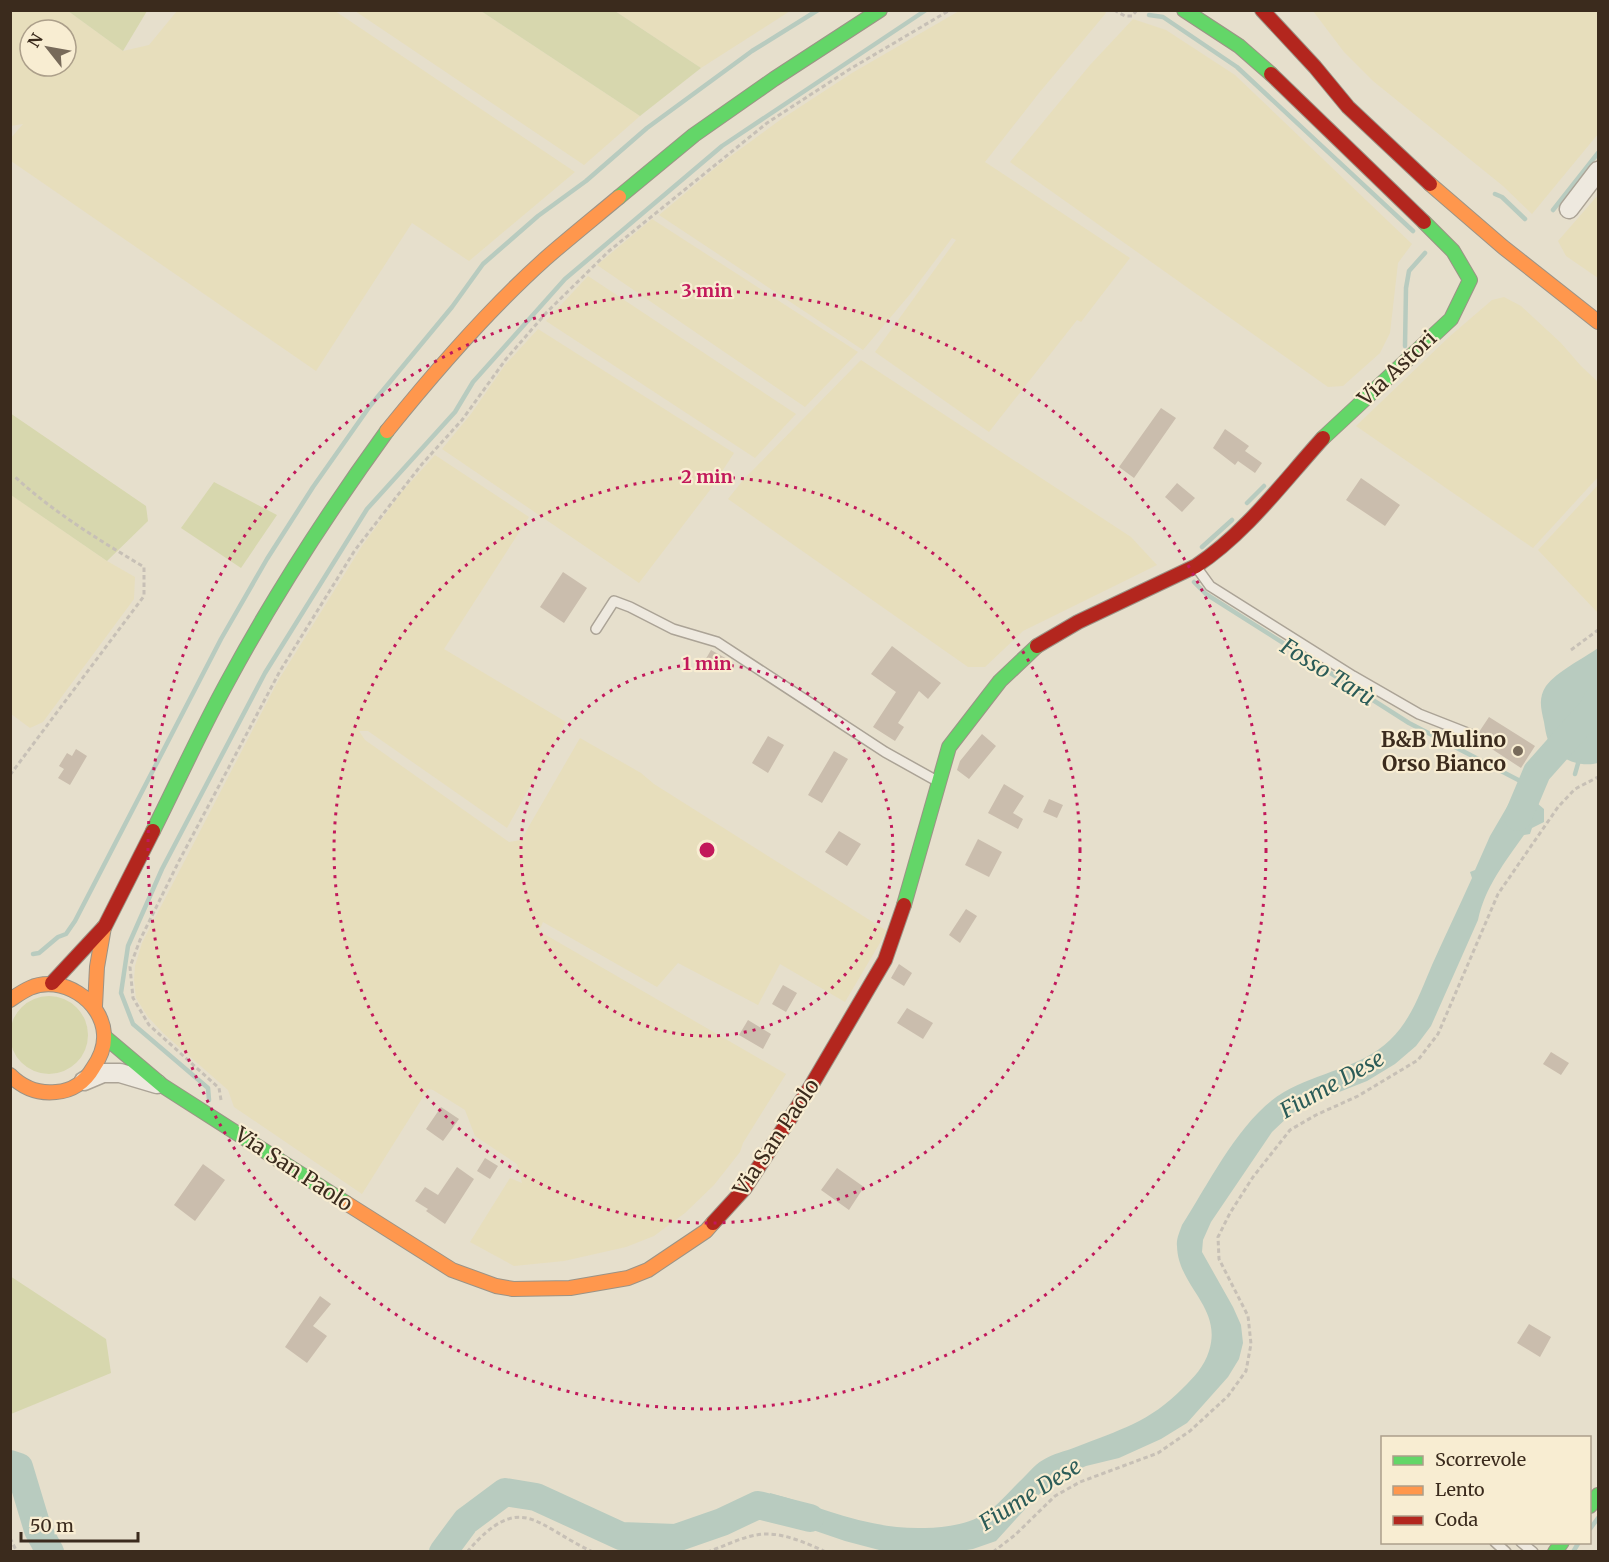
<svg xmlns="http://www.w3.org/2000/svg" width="1609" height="1562" font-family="Merriweather,serif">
<rect width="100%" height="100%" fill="#e6dfcc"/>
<path fill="#e7debc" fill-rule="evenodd" d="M11,11H68L123,51L149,45L177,11H335L575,172L469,261L412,223L316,371L11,161V138L23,124L11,126ZM30,30H66V66H30Z
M355,11H481L640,116L584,165Z
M615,11H790L701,68Z
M959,11H1105L1106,13L1039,93L985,162L1130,258L1081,322L1077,320L989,432L875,352L956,240L952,238L911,293L863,350L659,215L720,164L780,120L852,73Z
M1313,11H1598V134L1532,214L1503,186L1373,81L1344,52Z
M1133,19L1166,30L1235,75L1412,244L1398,263L1390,333L1380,353L1343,386L1328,387L1010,162L1090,65Z
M1598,195V278L1566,256L1558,241Z
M652,219L858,352L805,407L597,265Z
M588,276L796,414L755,458L546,321Z
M1504,297L1521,306L1561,343L1581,366L1598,382V477L1533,548L1356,426L1449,337L1492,300Z
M538,329L734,453L710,490L639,583L442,449L471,414L505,365Z
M861,360L1131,537L1157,565L1023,631L985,667H968L728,499L743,480Z
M435,455L529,517L444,649L566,722L507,828L368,731H359L365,740L509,842L521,840L580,738L641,773L654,784L887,931L845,1002L780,964L758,1005L678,963L657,987L543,922L539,931L786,1074L743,1143L740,1152L714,1185L685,1213L654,1236L626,1247L564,1261L514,1266L470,1242L510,1178L522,1183L517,1164L475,1136L465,1110L433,1090L428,1089L362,1194L234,1107L228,1090L163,1033L148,1017L136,998L134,980L135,966L142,943L278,681L362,546L401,493Z
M1598,485V613L1538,550Z
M10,494L107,561L135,577L134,599L43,722L30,728L11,714Z"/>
<path fill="#d7d7ae" d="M68,11H147L123,51Z
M481,11H615L701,68L640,116Z
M10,413L146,506L148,521L107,561L11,495Z
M214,482L277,515L241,568L181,528Z
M10 1035a39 39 0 1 1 78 0a39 39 0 1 1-78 0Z
M10,1276L106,1339L111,1373L11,1414Z"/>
<path fill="#b8cbbf" d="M1598,648V763C1580,768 1556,759 1548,740C1546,735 1545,728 1544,722C1541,709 1538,698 1546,686C1556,672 1584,658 1598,648Z
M1525,776L1538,788L1537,803L1544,809V822L1532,828L1530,834L1524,835C1505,862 1485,887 1478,920L1431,1026L1416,1046L1395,1064L1367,1081L1309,1104L1291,1114L1272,1132L1211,1222L1203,1240L1202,1252L1233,1307L1241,1325L1243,1343L1239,1359L1228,1377L1187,1423L1161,1439L1119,1458L1086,1466L1062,1477L1037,1496L996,1541L973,1549L954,1552L883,1551L845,1541L772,1516L770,1493C823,1507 868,1530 925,1528C944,1528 970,1524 986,1513C998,1505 1009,1492 1019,1482C1027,1475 1034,1465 1043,1460C1052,1454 1066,1451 1076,1447C1119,1430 1150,1422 1183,1388C1194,1377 1204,1367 1209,1351C1223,1307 1178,1287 1177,1246C1176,1239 1180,1231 1182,1225C1209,1183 1241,1117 1284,1092C1318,1072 1361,1068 1390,1040C1411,1020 1421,991 1432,965C1445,936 1459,907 1472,878L1470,872L1475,870L1490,836Z"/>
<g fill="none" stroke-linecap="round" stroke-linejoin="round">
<path stroke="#b8cbbf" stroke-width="4.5" d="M1149,15L1163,17L1237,67L1413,231
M1495,194L1502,197L1525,219
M1553,210L1598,153
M1405,346L1406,288L1409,271L1425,253
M1247,503L1264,486
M1202,547L1232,520
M1194,582L1206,594L1409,723L1526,784
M1575,774L1579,760
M33,954L39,953L58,937L66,934L75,921L221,639L267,559L313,487L370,406L452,307L483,264L538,216L586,181L647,128L752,51L818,10
M209,1100L208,1088L133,1024L121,993L128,946L162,869L265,673L367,509L455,412L473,382L565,279L722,146L926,10
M1590,1529L1598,1518
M1573,1552L1579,1542"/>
<path stroke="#b8cbbf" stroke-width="28" d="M1518,817L1537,772L1592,710L1598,699
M10,1464L19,1467L38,1530L50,1552
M443,1552L466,1521L505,1492L536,1497L621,1536L676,1538L722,1522L758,1505L810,1518"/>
</g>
<path fill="#cabdad" d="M1161,408L1176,418L1134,478L1119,467Z
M1225,429L1249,446L1245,451L1262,463L1255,473L1238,461L1235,465L1213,448Z
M1361,478L1400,505L1385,526L1346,500Z
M1177,483L1195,498L1182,512L1165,497Z
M563,572L587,588L564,623L540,607Z
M892,646L941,683L928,699L919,691L898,723L904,727L895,741L873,727L896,692L871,674Z
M711,650L727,659L720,671L704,662Z
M1489,717L1535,746L1521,768L1475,738Z
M982,734L996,746L969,779L957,770L960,761Z
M768,736L784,745L768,773L752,763Z
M76,749L87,756L70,785L58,778L64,769L59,766L67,753L72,756Z
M834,751L848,759L822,803L808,795Z
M1004,784L1024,796L1013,813L1023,819L1018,829L988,813Z
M1049,799L1063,805L1057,818L1043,812Z
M839,831L861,844L847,866L825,852Z
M978,839L1002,852L989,877L965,865Z
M966,909L977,916L960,943L949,935Z
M899,964L912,973L904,986L891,978Z
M783,985L797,993L786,1012L772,1004Z
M907,1008L933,1023L923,1039L897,1023Z
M748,1020L771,1034L763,1049L739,1035Z
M1551,1052L1569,1063L1561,1075L1543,1064Z
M441,1107L459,1119L443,1141L426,1129Z
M485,1158L498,1166L490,1179L477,1171Z
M203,1164L225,1180L195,1221L174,1205Z
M457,1167L474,1179L445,1224L426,1211L428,1209L415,1201L425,1187L438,1195Z
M837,1168L864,1187L849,1210L821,1190Z
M320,1296L331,1304L313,1326L327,1336L307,1363L285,1347Z
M1529,1324L1551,1337L1540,1357L1517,1343Z"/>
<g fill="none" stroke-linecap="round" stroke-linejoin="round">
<defs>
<path id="lane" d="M1197,568L1210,586L1353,676L1419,714L1470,734
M596,629L614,601L630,607L673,629L717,642L885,752L937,781
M1495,1542L1506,1552
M1521,1542L1533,1552"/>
<path id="street" d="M1569,209L1598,171
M84,1081L103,1073H120L157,1084"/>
<path id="fast" d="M1184,10L1239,46L1271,74
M619,197L694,135L774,79L880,10
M1323,438L1451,319L1470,280L1453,251L1424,222
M153,831C178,781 201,730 228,681C275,594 329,511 387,431
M904,905L949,747L1000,681L1037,646
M105,1037L163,1086L346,1203
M1590,1506L1598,1495
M1555,1552L1562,1542"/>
<path id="slow" d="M1430,184L1503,247L1598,322
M387,431C436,370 487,311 545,259C569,238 594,218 619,197
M10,1000C16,996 23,991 30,988C61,974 102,1000 104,1034C105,1047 100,1058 93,1068C85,1082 72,1091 56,1092C38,1094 22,1087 10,1075
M95,1006L97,967L104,927
M346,1203L452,1270L496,1286L513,1289L570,1288L628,1278L648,1270L706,1231L713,1223"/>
<path id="jam" d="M1262,10L1315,67L1348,107L1430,184
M1271,74L1424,222
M1037,646L1078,622L1196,566C1246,533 1283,482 1323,438
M52,983L105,926L153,831
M713,1223L745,1188L811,1086L885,960L904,905"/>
</defs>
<use href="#lane" stroke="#aba396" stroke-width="12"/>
<use href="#street" stroke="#aba396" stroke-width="21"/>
<use href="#fast" stroke="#9b9386" stroke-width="16"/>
<use href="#slow" stroke="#9b9386" stroke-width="16"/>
<use href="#jam" stroke="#9b9386" stroke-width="16"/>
<path stroke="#c7c0b6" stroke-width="3" stroke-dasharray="4.5 3" stroke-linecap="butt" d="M1114,10L1125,16H1132L1137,10
M1571,650L1598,630
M10,775L144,596V567C99,540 53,512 14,476
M221,1100L219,1088L149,1025L133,998L130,967L140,940L179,861L280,671L355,550L422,464L462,420L506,359L547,312L609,251L767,123L850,69L950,10
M10,1538L17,1552
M467,1552C521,1489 536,1526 593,1552
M707,1552C726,1546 746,1534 767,1534C787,1534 808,1544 826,1552
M993,1552L1015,1535L1055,1496L1080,1482L1158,1453L1190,1431L1228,1396L1246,1371L1251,1344L1248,1316L1219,1259L1218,1237L1230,1213L1253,1177L1290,1130L1316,1115L1358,1096L1418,1060L1438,1034L1498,894L1558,807L1575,789L1598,777"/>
<use href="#lane" stroke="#eee9df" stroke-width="9"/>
<use href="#street" stroke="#eee9df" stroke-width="18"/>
<use href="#fast" stroke="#63d668" stroke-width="14"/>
<use href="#slow" stroke="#ff974d" stroke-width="14"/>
<use href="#jam" stroke="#b3261e" stroke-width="14"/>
</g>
<g fill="none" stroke="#c2185b" stroke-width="3" stroke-dasharray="3 6">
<circle cx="707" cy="850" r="186"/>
<circle cx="707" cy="850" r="373"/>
<circle cx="707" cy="850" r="559"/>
</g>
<circle fill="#776a5a" stroke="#f8edd2" stroke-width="2" cx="1518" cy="751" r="6"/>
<g text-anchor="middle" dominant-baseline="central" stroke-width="4.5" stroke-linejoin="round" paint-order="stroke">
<g font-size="21" fill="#3b2b1d" stroke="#f8edd2">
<text transform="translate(1397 368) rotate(-43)">Via Astori</text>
<text transform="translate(776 1137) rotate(-56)">Via San Paolo</text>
<text transform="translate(294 1169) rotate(33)">Via San Paolo</text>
</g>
<g font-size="21" font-weight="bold" fill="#3b2b1d" stroke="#f8edd2" text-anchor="end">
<text x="1506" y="739">B&amp;B Mulino<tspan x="1506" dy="24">Orso Bianco</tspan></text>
</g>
<g font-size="22" font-style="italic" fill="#2b5c58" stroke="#f8edd2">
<text transform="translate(1328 672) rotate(32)">Fosso Tarù</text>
<text transform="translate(1332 1084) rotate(-29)">Fiume Dese</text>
<text transform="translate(1030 1494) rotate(-32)">Fiume Dese</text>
</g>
</g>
<circle cx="707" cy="850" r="9" fill="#c2185b" stroke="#f8edd2" stroke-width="3"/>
<g font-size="18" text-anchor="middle" font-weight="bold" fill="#c2185b" stroke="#f8edd2" stroke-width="4.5" stroke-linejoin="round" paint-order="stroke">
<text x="707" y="297">3 min</text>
<text x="707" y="483">2 min</text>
<text x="707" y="670">1 min</text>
</g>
<rect width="1609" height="1562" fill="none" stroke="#3b2b1d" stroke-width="24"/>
<rect x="1381" y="1436" width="210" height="108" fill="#f8edd2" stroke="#ac9f8a" stroke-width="1.5"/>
<rect x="1393" y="1456" width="30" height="9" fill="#63d668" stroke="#ac9f8a" stroke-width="1.5"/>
<text x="1435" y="1466" font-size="18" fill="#3b2b1d">Scorrevole</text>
<rect x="1393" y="1486" width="30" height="9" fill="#ff974d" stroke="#ac9f8a" stroke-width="1.5"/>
<text x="1435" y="1496" font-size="18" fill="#3b2b1d">Lento</text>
<rect x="1393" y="1516" width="30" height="9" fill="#b3261e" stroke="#ac9f8a" stroke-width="1.5"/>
<text x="1435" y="1526" font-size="18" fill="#3b2b1d">Coda</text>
<g transform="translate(48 48) rotate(301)"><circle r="28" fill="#f8edd2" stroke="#ac9f8a" stroke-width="1.5"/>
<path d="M0-4.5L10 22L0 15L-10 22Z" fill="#776a5a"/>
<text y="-9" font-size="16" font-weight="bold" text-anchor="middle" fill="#3b2b1d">N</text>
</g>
<path d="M21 1532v9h117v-9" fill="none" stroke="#3b2b1d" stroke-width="3"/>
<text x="30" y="1532" font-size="18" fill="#3b2b1d" stroke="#f8edd2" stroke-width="4.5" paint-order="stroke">50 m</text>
</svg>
